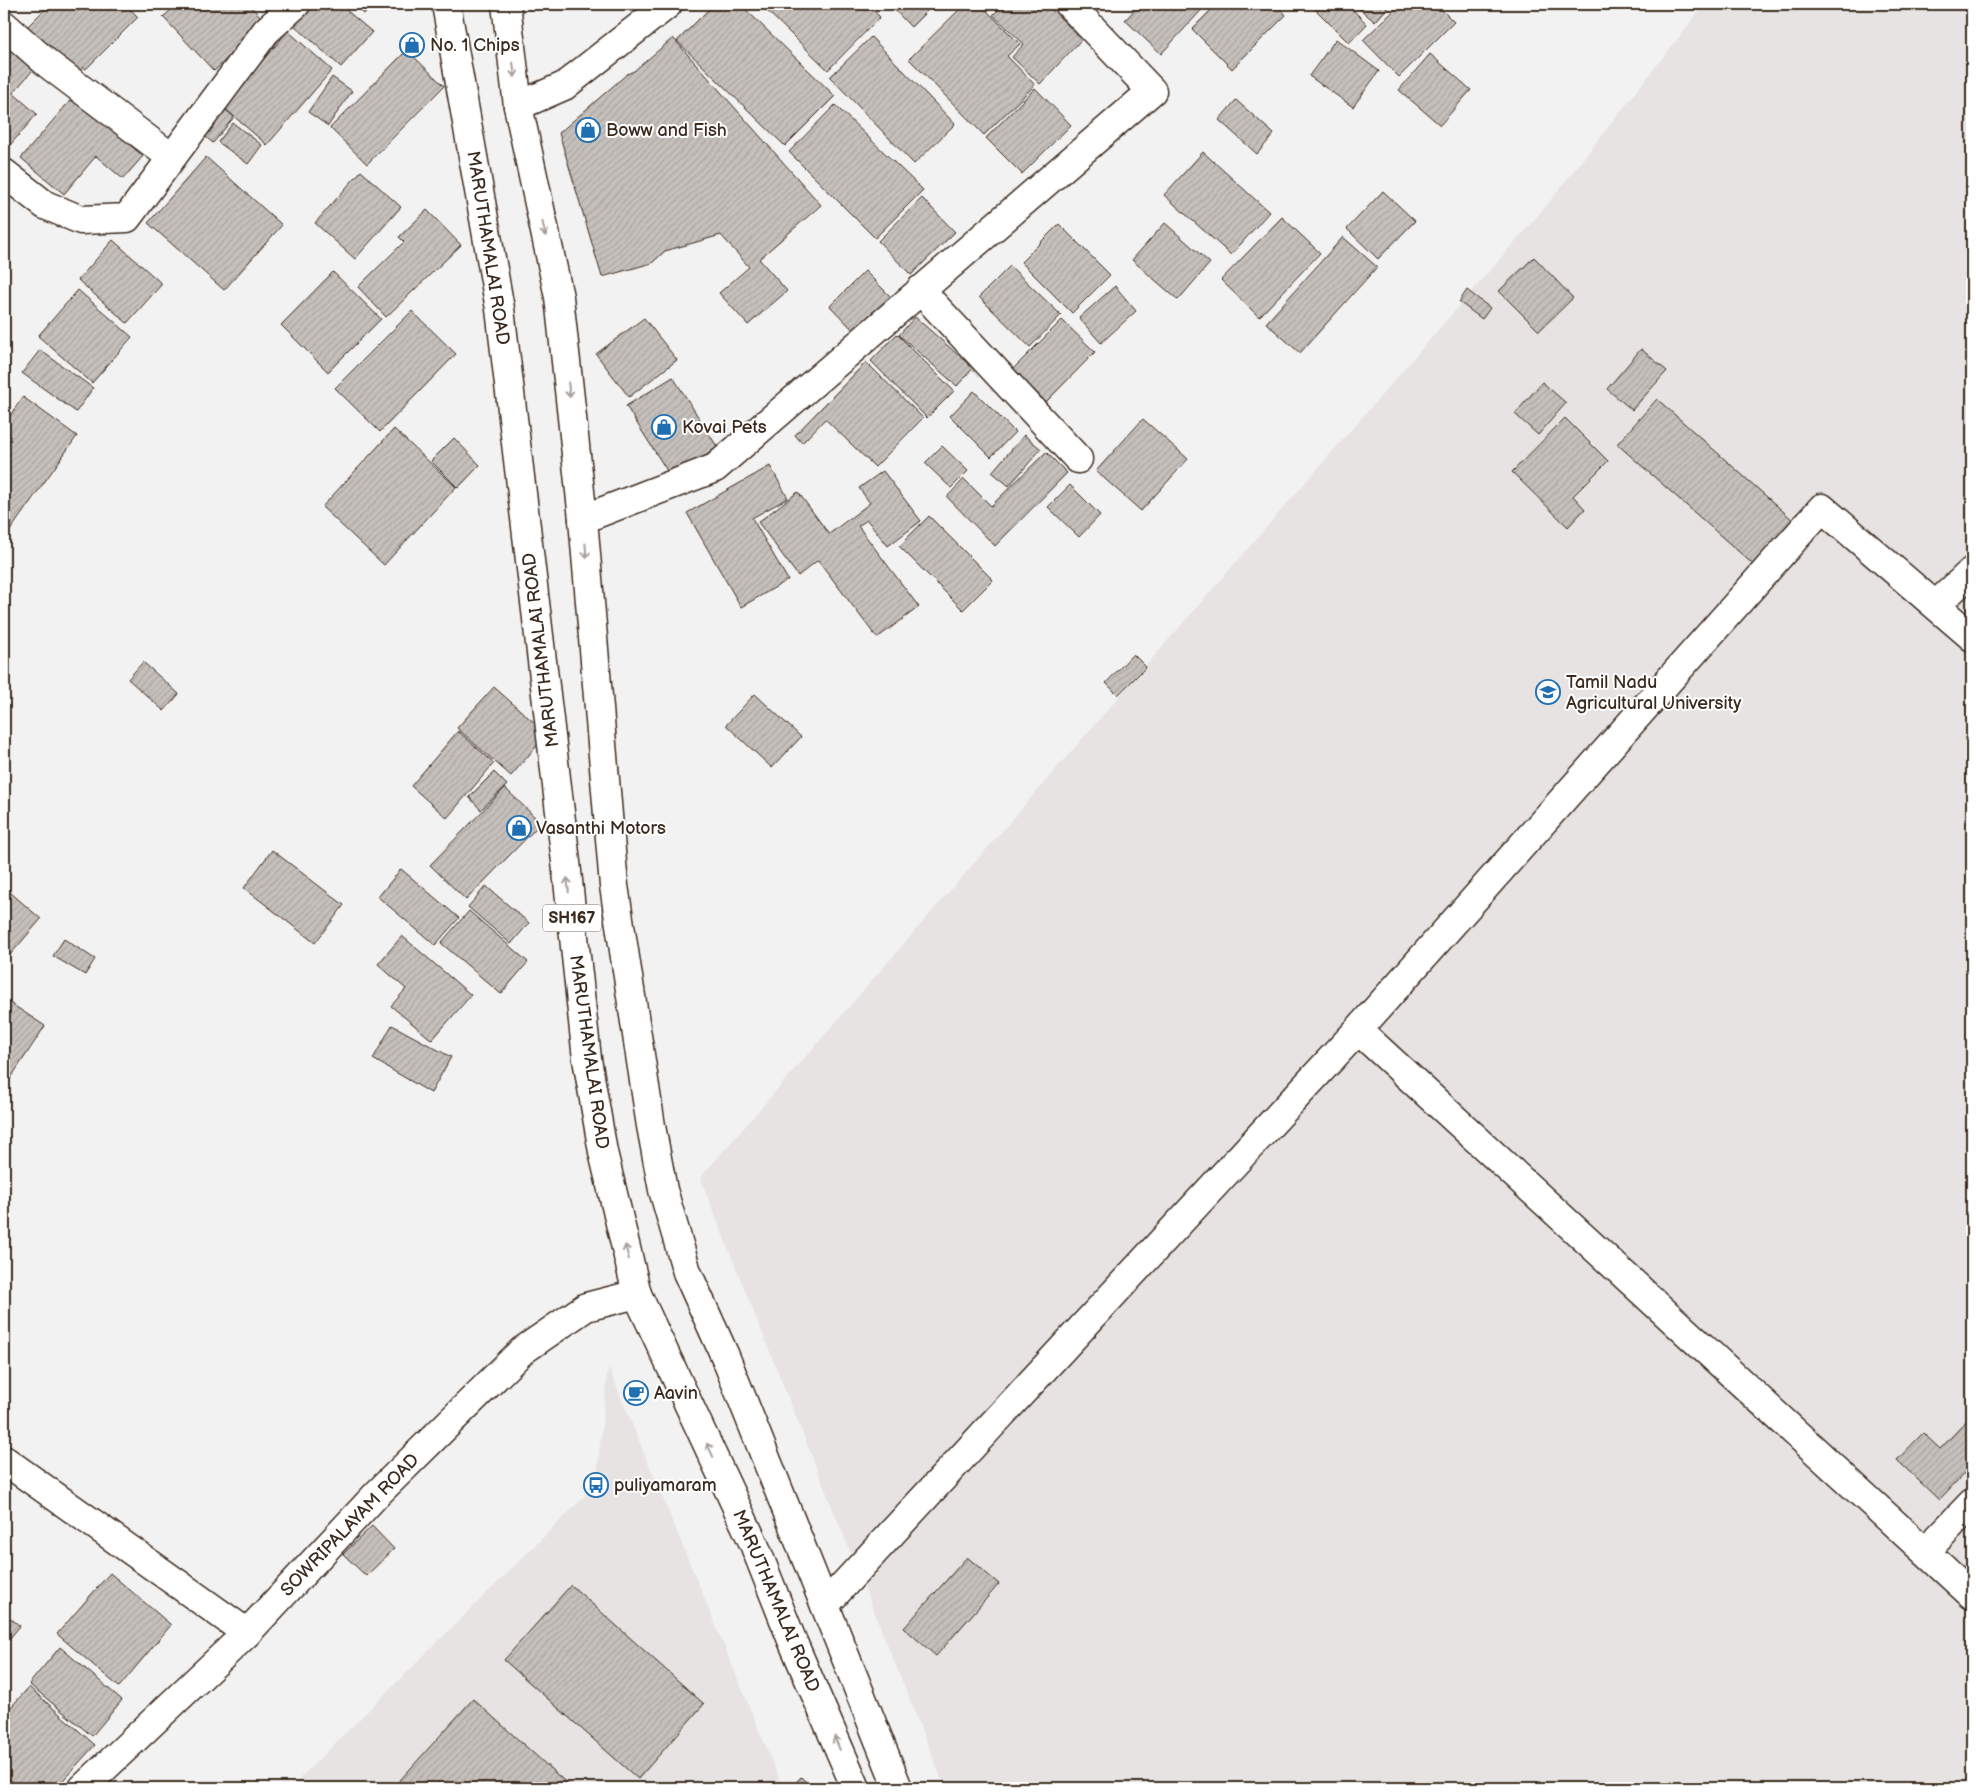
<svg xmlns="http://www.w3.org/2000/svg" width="1976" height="1792" font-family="'Balsamiq Sans',sans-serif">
<defs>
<pattern id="building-hatch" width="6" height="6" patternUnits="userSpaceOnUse" patternTransform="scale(1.25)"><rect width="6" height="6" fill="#c6c0bd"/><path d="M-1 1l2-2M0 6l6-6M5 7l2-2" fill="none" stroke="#aba5a2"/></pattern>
</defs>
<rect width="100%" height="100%" fill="#f3f2f2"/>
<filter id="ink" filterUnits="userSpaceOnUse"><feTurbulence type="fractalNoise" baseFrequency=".02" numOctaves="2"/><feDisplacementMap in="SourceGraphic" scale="10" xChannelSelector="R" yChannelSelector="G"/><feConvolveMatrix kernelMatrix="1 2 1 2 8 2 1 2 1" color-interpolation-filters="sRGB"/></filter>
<g filter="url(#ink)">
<path fill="#e6e3e2" d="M1705,4H1972V1788H945L700,1178L1546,206Z
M608,1366L783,1788H290L596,1485Z"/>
<path fill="url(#building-hatch)" stroke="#3b2a1e" d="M39,4H125L138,17L86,69L83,67L74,77L25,29L45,9Z
M178,4H248L266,22L214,71L163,17Z
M313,4H339L372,32L341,67L294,25Z
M353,4H374L364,14Z
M714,4H740L835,96L785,146L677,41Z
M760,4H867L880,17L828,70Z
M889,4H934L911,27Z
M965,4H980L1020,44L1007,56L1035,85L984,135L909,59Z
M1004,4H1046L1082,39L1040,84L1012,57L1024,44L993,15Z
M1140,4H1207L1161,54L1125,20Z
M1217,4H1276L1286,15L1232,69L1192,29Z
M1310,4H1347L1367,24L1349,43Z
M1354,4H1391L1375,22Z
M1401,4H1436L1454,22L1399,77L1363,40Z
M288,31L332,70L267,145L222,106Z
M4,34L38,64L13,93L37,114L4,152Z
M871,37L955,124L914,164L830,77Z
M673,38L821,205L759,259L787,291L748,325L719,293L749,267L721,235L665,251L652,263L602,277L559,133L627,74L634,71Z
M1336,39L1379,71L1353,107L1309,76Z
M407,50L444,86L367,164L330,128Z
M1430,54L1471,90L1440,125L1399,90Z
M332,77L352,91L328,126L308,112Z
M1035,88L1071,125L1022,174L986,138Z
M73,97L143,156L123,179L96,156L64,194L21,158Z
M1236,100L1274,134L1257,154L1219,120Z
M218,103L234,117L213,143L196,129Z
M835,105L923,190L875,238L789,152Z
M233,123L262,145L248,164L218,142Z
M1203,152L1269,212L1231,255L1164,195Z
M206,157L282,225L224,290L148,223Z
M361,171L401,207L355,259L315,223Z
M1383,191L1415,221L1378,259L1347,229Z
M922,198L955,232L911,275L878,241Z
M427,210L461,245L386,317L358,287L404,242L399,237Z
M1282,217L1320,253L1259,317L1221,280Z
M1165,223L1210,263L1178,300L1132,260Z
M1059,224L1110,275L1072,313L1021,262Z
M1343,237L1377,267L1300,353L1266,323Z
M113,240L162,284L127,323L78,280Z
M1534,257L1573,298L1539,331L1499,291Z
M1010,266L1061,315L1030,347L979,297Z
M865,271L893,299L857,334L830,306Z
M333,272L381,319L328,372L281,325Z
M1115,286L1136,311L1101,343L1079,318Z
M78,290L132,337L92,383L38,336Z
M1467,290L1490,308L1482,319L1459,302Z
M412,311L456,354L380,432L335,388Z
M915,317L973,368L957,386L899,335Z
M644,318L677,360L629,397L596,354Z
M1062,320L1095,352L1046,402L1013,369Z
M897,334L954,391L927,418L871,361Z
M1641,349L1667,371L1632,410L1607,389Z
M40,350L93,388L76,412L22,373Z
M866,362L923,418L875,467L825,419L802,443L795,435Z
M673,377L718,448L671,477L626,406Z
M1542,382L1566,403L1538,435L1515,414Z
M974,391L1015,432L991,457L950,416Z
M23,397L77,436L4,539V424Z
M1657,399L1795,522L1756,567L1617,444Z
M1565,418L1608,461L1573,496L1585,509L1568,527L1512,472Z
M1143,419L1188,459L1141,511L1096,471Z
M394,429L456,487L384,565L322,507Z
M1024,435L1041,449L1009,486L992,472Z
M454,438L480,465L458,488L431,461Z
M942,446L968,471L951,488L925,463Z
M1046,452L1067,473L995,546L947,497L964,479L991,506Z
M770,466L788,498L752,518L788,580L741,607L687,513Z
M883,471L921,521L888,546L867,520L858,526L919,607L877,638L818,560L798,576L758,522L798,492L829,534L870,503L859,488Z
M1070,485L1100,515L1079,537L1048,507Z
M929,516L993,580L963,610L899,546Z
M1133,654L1146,667L1118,695L1106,683Z
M143,662L179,694L164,711L128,679Z
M494,687L547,734L511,776L457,728Z
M755,694L801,737L772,768L726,725Z
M458,731L494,763L447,818L411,786Z
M494,772L507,785L481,810L469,797Z
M505,788L541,823L466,900L430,865Z
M272,850L344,905L315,943L244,888Z
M401,869L459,918L435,945L378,897Z
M486,886L529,923L511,944L468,907Z
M4,887L41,919L4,962Z
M469,911L528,962L501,994L441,943Z
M402,936L471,995L432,1040L391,1006L406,989L378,964Z
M64,939L95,959L85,975L53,956Z
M4,999L45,1026L4,1088Z
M392,1025L451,1057L431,1093L373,1059Z
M1972,1415V1465L1939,1500L1897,1460L1923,1433L1940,1449Z
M372,1526L394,1549L366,1576L343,1554Z
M967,1557L999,1584L936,1656L904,1628Z
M110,1573L171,1625L119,1687L57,1634Z
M571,1585L704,1704L638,1779L504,1660Z
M4,1613L20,1626L4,1645Z
M60,1647L122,1700L92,1736L29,1684Z
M29,1687L95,1745L56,1788H19L4,1774V1715Z
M473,1699L572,1788H393Z
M801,1777L812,1788H790Z"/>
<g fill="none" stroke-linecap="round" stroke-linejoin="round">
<defs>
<path id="minor" d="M4,25L48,64L171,157
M518,106L564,86L668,4
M4,173L45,205L81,220L127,218L266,31L296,4
M920,290L1078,459
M583,519L715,468L1152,91L1069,4
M1936,605L1972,571
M1358,1030L1972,1595
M4,1460L247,1633
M1925,1552L1972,1503
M825,1605L1358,1030L1822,508L1972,637"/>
<path id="tertiary" d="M83,1788L247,1633L376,1495L522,1351L586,1307L637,1294"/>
<path id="primary" d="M446,4L500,309L566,862L587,1059L603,1152L637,1294L754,1544L792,1640L856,1788
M506,4L518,106L559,297L583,519L614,886L651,1126L663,1190L687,1272L725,1356L898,1788"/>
</defs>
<use href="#minor" stroke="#3b2a1e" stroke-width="31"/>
<use href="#tertiary" stroke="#3b2a1e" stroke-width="31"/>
<use href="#primary" stroke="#3b2a1e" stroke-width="31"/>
<use href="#minor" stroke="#fff" stroke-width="28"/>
<use href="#tertiary" stroke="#fff" stroke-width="28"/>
<use href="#primary" stroke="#fff" stroke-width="28"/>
</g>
<defs><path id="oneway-shaft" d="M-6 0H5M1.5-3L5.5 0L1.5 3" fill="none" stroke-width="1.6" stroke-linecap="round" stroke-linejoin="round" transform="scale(1.25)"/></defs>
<g stroke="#a79f9a">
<use href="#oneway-shaft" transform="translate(514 70) rotate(83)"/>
<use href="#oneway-shaft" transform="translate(544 229) rotate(78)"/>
<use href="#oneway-shaft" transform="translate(569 390) rotate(84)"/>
<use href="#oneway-shaft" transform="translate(586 551) rotate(85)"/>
<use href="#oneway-shaft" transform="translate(568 885) rotate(-96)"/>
<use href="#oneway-shaft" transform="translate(627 1252) rotate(-104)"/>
<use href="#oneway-shaft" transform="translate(710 1450) rotate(-115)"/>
<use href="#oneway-shaft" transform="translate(837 1743) rotate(-113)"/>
</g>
</g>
<defs>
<symbol id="shop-ring" viewBox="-11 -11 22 22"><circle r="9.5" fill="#fff" stroke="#1f6fb2" stroke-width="1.5"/><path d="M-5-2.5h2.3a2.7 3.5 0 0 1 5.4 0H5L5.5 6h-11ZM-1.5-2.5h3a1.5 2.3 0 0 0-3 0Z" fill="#1f6fb2"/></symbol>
<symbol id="university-ring" viewBox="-11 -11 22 22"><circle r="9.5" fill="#fff" stroke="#1f6fb2" stroke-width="1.5"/><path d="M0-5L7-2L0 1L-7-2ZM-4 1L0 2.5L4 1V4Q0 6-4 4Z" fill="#1f6fb2"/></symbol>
<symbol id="cafe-ring" viewBox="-11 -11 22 22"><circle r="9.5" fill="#fff" stroke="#1f6fb2" stroke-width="1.5"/><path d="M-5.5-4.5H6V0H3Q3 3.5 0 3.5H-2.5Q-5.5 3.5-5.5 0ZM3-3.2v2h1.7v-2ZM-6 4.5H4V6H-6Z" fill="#1f6fb2"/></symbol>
<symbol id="bus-ring" viewBox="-11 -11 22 22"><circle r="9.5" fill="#fff" stroke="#1f6fb2" stroke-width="1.5"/><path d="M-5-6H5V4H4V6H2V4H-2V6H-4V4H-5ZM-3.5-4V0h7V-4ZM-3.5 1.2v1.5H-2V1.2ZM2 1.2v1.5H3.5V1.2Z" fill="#1f6fb2"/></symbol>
</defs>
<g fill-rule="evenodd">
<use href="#shop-ring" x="398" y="31" width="28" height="28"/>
<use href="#shop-ring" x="574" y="116" width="28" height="28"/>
<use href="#shop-ring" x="650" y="413" width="28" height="28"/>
<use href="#university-ring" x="1534" y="678" width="28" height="28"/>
<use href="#shop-ring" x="505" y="814" width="28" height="28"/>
<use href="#cafe-ring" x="622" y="1379" width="28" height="28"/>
<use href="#bus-ring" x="582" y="1471" width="28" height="28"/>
</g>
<g text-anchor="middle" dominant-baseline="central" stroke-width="4" stroke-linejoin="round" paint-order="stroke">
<rect fill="#fff" stroke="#766a62" stroke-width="1" x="543" y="904.5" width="58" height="27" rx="4"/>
<g font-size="16" font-weight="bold" fill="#3b2a1e">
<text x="572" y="918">SH167</text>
</g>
<g font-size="18" fill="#3b2a1e" stroke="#fff" text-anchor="start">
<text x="430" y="45">No. 1 Chips</text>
<text x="606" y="130">Boww and Fish</text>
<text x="682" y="427">Kovai Pets</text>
<text x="1566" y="682">Tamil Nadu<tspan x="1566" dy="21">Agricultural University</tspan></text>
<text x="536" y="828">Vasanthi Motors</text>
<text x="654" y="1393">Aavin</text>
<text x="614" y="1485">puliyamaram</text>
</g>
<g font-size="18" fill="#3b2a1e" stroke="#fff">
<text transform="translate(488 248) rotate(81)">MARUTHAMALAI ROAD</text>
<text transform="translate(541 650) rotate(-97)">MARUTHAMALAI ROAD</text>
<text transform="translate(589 1052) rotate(82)">MARUTHAMALAI ROAD</text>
<text transform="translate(350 1525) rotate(-46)">SOWRIPALAYAM ROAD</text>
<text transform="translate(776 1601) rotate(67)">MARUTHAMALAI ROAD</text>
</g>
</g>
<rect width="1976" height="1792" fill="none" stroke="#fff" stroke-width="20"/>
<rect x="10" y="10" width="1956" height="1772" fill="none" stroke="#3b2a1e" stroke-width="2" filter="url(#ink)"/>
</svg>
